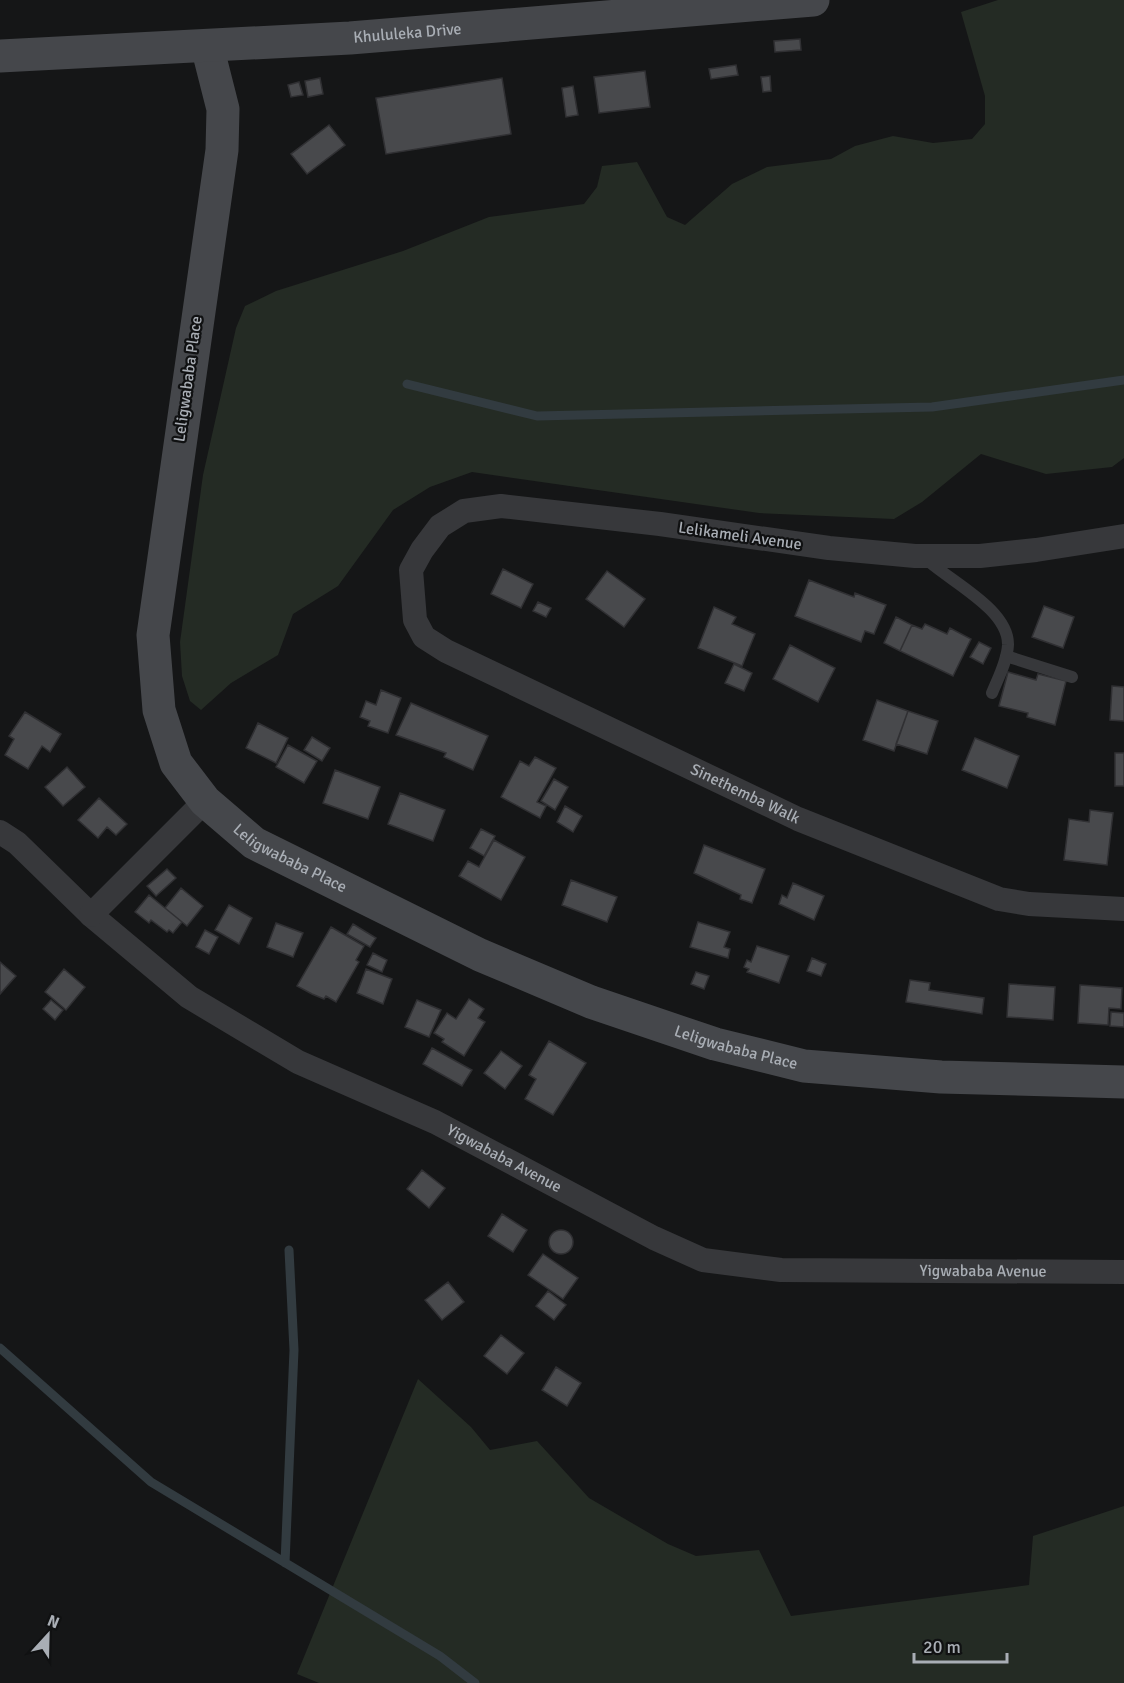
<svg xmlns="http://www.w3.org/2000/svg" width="1124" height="1683" font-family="Signika,sans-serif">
<rect width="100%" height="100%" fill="#151617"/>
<path fill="#242b24" d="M998,0H1124V458L1112,467L1046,474L981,454L922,502L894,519L759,513L472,472L430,487L393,510L338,586L293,614L278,655L231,683L201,710L190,701L182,676L180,642L203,475L236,328L245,306L276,291L403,251L489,217L584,204L597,187L602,166L637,162L667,217L685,225L732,184L767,167L831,159L855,146L893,136L933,143L972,139L985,124V96L961,12Z
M418,1379L471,1427L490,1450L537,1441L589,1498L668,1544L696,1556L759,1550L791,1616L1029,1585L1033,1536L1124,1506V1683H319L297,1674Z"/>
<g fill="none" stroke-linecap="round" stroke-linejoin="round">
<path stroke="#323b40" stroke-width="9" d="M407,384L537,416L932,407L1124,380
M0,1348L151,1482L440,1656L475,1683
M285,1563L294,1350L289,1250"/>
</g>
<path fill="#48494c" stroke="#303033" stroke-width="1.5" d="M800,39L801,50L775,52L774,41Z
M736,65L738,75L711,79L709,69Z
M645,71L650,107L599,113L594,77Z
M770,76L771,91L763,92L761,77Z
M320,78L323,94L308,97L305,81Z
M502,78L511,134L386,154L376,98Z
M299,82L303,95L291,97L288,85Z
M573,86L578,115L566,117L562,88Z
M329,125L345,145L307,174L291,154Z
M503,569L533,584L521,608L491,594Z
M607,571L645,599L624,627L586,599Z
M809,580L854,597L855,593L886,605L874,634L865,631L861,642L795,616Z
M538,602L551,608L546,617L533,611Z
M1044,606L1074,617L1063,648L1032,637Z
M714,607L736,617L732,624L755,634L742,666L698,648Z
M896,617L912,625L900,651L884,643Z
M925,624L947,634L950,628L971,639L953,676L900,651L912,625L922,629Z
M979,642L991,648L983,664L970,657Z
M790,645L835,668L818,702L773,679Z
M734,664L752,673L744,691L725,683Z
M1008,672L1036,680L1038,674L1066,681L1055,725L1027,717L1028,713L999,706Z
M1112,686L1124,687V721L1110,720Z
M381,690L401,698L388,733L368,726L370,721L360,717L366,701L376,705Z
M877,700L908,711L894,751L863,740Z
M411,703L488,736L473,770L444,757L446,753L396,735Z
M908,711L938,721L927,754L896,744Z
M25,712L61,734L50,752L42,746L28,769L5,755L14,739L9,736Z
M258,723L288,738L276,763L246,748Z
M312,737L330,748L322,761L304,750Z
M975,738L1019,756L1007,788L962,770Z
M288,745L317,761L304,783L276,767Z
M1115,753H1124V786H1115Z
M535,757L556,768L537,802L546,806L540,818L501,797L520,761L529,766Z
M67,767L85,787L63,806L45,787Z
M335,770L380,787L368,819L323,803Z
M554,779L568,787L555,810L541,801Z
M400,793L445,810L433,841L388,824Z
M99,798L127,824L116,835L107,827L98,838L78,820Z
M565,806L582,816L573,832L557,822Z
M1090,810L1113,813L1107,865L1064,860L1069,819L1089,822Z
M481,829L495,836L484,856L470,848Z
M494,840L525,857L501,900L459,876L468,861L479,867Z
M704,845L765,869L752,903L740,899L741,895L694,873Z
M167,869L176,878L156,896L147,886Z
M571,880L617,897L607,922L562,905Z
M793,883L824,896L814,920L779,904L782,895L787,898Z
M181,888L203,906L187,926L165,908Z
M149,895L182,922L173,933L169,930L167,932L151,920L149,923L135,912Z
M229,905L252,918L239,944L215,930Z
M698,922L730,932L724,947L730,949L728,958L690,947Z
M276,923L303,933L293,957L267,947Z
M353,924L376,938L370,947L347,934Z
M331,927L364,946L356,960L359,962L336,1002L326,996L324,999L312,994L297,986Z
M205,930L218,937L209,954L196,947Z
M757,946L789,956L779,983L747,972L749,969L744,967L747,960L751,962Z
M373,953L387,960L382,972L367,965Z
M812,958L826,964L821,976L807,971Z
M0,962L16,976L0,994Z
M64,969L85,987L66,1010L45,992Z
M366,969L392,979L383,1004L357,993Z
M696,972L709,976L704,989L691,984Z
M910,980L930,983L929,990L984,998L982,1014L906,1002Z
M1009,984L1055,987L1053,1020L1007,1017Z
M1080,985L1122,988L1121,1009L1109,1008L1108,1025L1078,1023Z
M469,999L484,1009L478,1018L485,1022L464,1056L442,1042L444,1039L434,1033L447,1013L456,1019Z
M51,1000L63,1010L55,1020L43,1009Z
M417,1000L441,1010L429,1037L405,1027Z
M1111,1012L1124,1013V1027L1110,1026Z
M549,1041L586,1063L553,1115L525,1099L536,1079L529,1075Z
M432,1048L472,1070L462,1086L423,1064Z
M501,1051L522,1066L505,1089L484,1073Z
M422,1170L445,1188L429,1208L407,1189Z
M502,1214L527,1230L513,1252L488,1236Z
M549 1242a12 12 0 1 1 24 0a12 12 0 1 1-24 0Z
M543,1254L578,1278L563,1299L528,1275Z
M448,1282L464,1302L442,1320L425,1300Z
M548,1291L566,1305L554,1320L536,1306Z
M501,1335L524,1353L507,1374L484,1356Z
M556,1367L581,1383L567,1406L542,1390Z"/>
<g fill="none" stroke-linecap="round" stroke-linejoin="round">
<path stroke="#37383b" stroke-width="12" d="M925,558C949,581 1009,609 1008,645C1007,662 998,678 992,693
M1006,656L1072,677"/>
<g stroke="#37383b" stroke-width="24">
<path id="s1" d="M1124,536L1036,550L980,556H915L829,548L660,524L501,506L464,511L440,526L422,550L411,570L415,620L424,637L446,651L798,819L999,899L1029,904L1124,909"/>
<path id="s2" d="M0,832L17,843L91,915L189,997L298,1062L435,1122L654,1238L703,1260L781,1270L1124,1272"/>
<path d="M91,915L205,801"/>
</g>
<g stroke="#45474b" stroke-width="33">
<path id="s3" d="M207,46L223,109L222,150L153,635L159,710L176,763L205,801L254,843L480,955L591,1002L715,1044L804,1066L941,1077L1124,1082"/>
<path id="s4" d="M0,56L350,38L813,0"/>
</g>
</g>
<g text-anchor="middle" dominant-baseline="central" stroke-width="4.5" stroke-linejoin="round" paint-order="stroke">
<g font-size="16" fill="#a9aeb5" stroke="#101112">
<text stroke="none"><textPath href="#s4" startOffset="408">Khululeka Drive</textPath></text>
<text transform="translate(188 379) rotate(-82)">Leligwababa Place</text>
<text transform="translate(740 536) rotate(8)">Lelikameli Avenue</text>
<text stroke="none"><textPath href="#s1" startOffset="1173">Sinethemba Walk</textPath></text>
<text stroke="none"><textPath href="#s3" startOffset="878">Leligwababa Place</textPath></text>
<text stroke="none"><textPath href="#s3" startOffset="1364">Leligwababa Place</textPath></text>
<text stroke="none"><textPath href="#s2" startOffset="606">Yigwababa Avenue</textPath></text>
<text stroke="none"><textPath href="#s2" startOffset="1110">Yigwababa Avenue</textPath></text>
</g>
</g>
<g transform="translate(48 1635) rotate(22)" stroke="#101112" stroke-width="4.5" paint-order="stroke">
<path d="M0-4.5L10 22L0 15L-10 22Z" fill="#a9aeb5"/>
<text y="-9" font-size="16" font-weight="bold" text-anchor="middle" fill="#a9aeb5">N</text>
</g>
<path d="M914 1653v9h93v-9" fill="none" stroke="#a9aeb5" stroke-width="3"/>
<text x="923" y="1653" font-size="18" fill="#a9aeb5" stroke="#101112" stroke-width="4.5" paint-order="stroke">20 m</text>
</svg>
